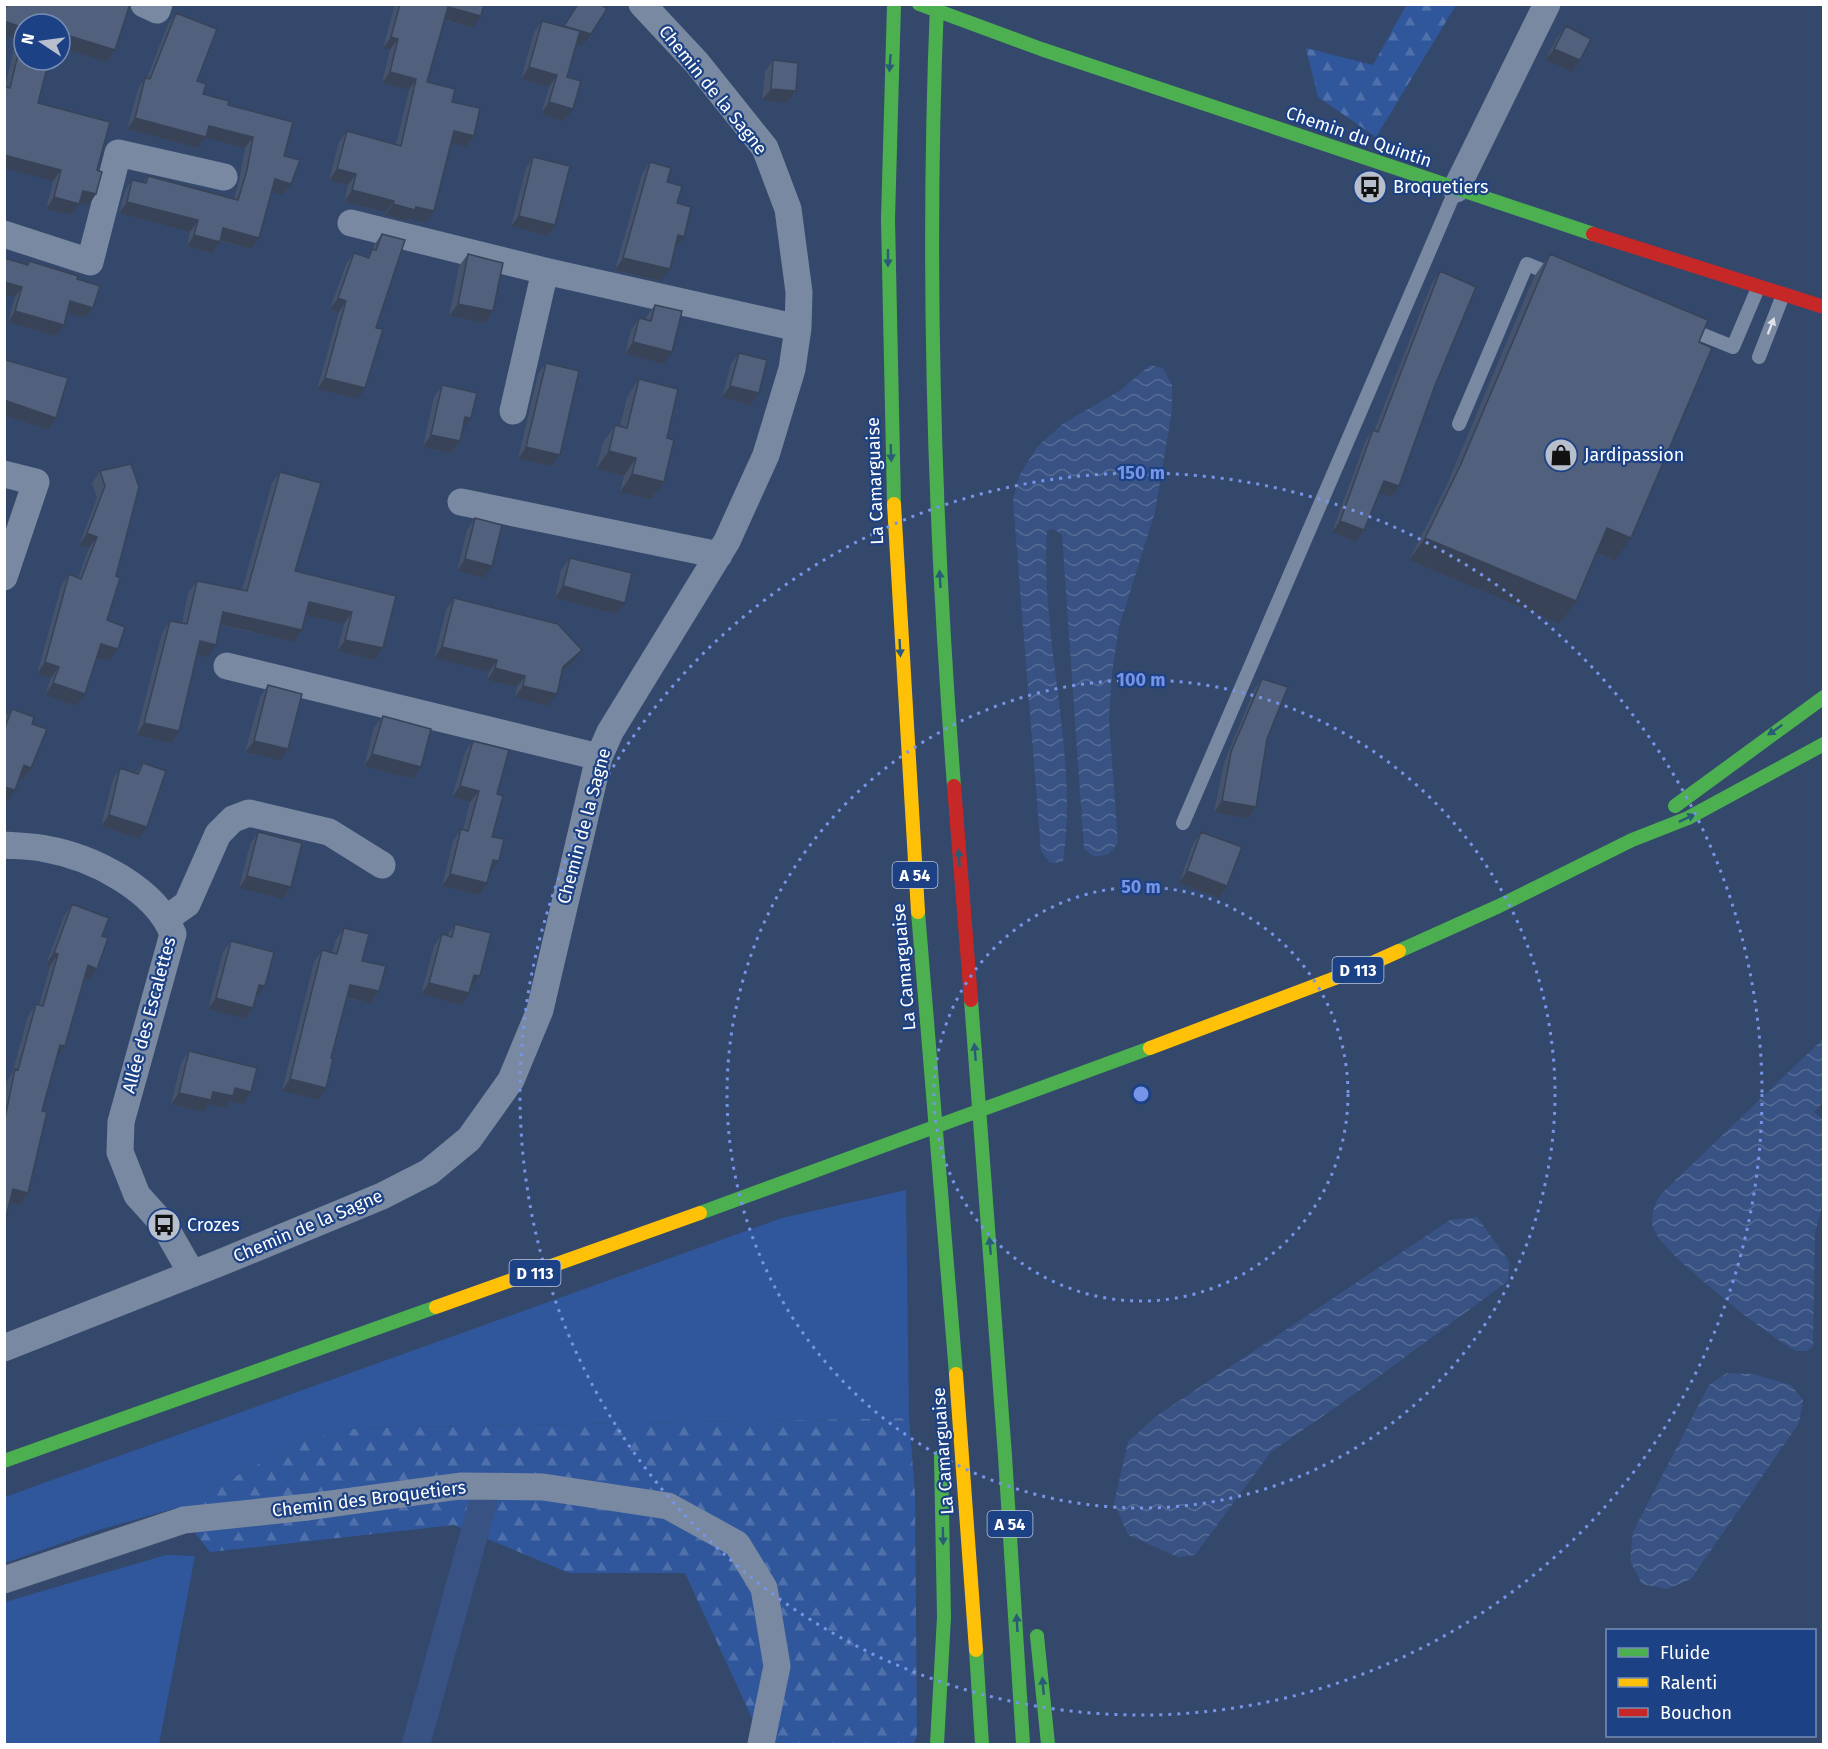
<svg xmlns="http://www.w3.org/2000/svg" width="1828" height="1749" font-family="'Fira Sans',sans-serif">
<defs>
<pattern id="forest-firs" width="22" height="20" patternUnits="userSpaceOnUse" patternTransform="scale(1.5)"><rect width="22" height="20" fill="#30579b"/><path d="M5 1l3.5 6h-7zM16 11l3.5 6h-7z" fill="#4f70aa"/></pattern>
<pattern id="water-waves" width="16" height="10" patternUnits="userSpaceOnUse" patternTransform="scale(1.5)"><rect width="16" height="10" fill="#385283"/><path d="M0 5q4-4 8 0t8 0" fill="none" stroke="#566c96"/></pattern>
</defs>
<rect width="100%" height="100%" fill="#34486c"/>
<path fill="#30579b" d="M906,1190L909,1418L358,1428L306,1439L176,1508L99,1530L5,1563V1497L782,1218Z
M166,1555L195,1556L159,1744H5V1602Z"/>
<path fill="url(#forest-firs)" d="M1407,4L1456,5L1376,137L1318,97L1306,48L1373,65Z
M909,1418L915,1494L917,1735L914,1744H764L685,1573H569L454,1525L210,1552L176,1508L306,1439L358,1428Z"/>
<path fill="url(#water-waves)" d="M1150,365L1163,368L1172,385V410L1155,512L1119,627L1112,673L1109,720L1118,843L1109,854L1095,857L1084,849L1062,535L1054,529L1047,531C1040,641 1079,752 1063,862L1050,863L1041,851L1013,501L1019,476L1037,447L1064,423L1121,390Z
M1823,1039V1102L1814,1112L1824,1121V1199L1815,1233L1813,1347L1807,1351H1796C1771,1338 1662,1253 1654,1230C1649,1217 1654,1207 1660,1195Z
M1477,1217L1509,1261L1508,1281L1366,1386L1271,1452L1195,1555L1178,1557L1128,1535L1114,1503L1128,1442L1155,1417L1450,1220Z
M1727,1373L1753,1374L1791,1385L1803,1400L1799,1423L1691,1579L1667,1589L1642,1584L1630,1561L1633,1532L1709,1385Z"/>
<g fill="none" stroke-linecap="round" stroke-linejoin="round">
<path stroke="#385283" stroke-width="28" d="M416,1744L485,1495"/>
<path stroke="#7a89a2" stroke-width="14" d="M1686,328L1733,347L1758,288
M1759,357L1783,295
M1459,424L1527,264L1554,275
M1183,823L1456,189"/>
<path stroke="#7a89a2" stroke-width="27" d="M144,4L157,10L159,4
M1456,189L1547,4
M351,223L545,271L798,328
M4,234L90,262L118,153L224,177
M513,411L545,271
M4,474L36,482L4,577
M461,502L719,555
M227,666L599,757
M4,845C18,846 33,846 46,849C92,857 156,889 173,934L121,1122L120,1152L137,1195L164,1225L192,1274
M167,918L187,904L218,834L233,819L249,813L329,832L382,865
M4,1348L222,1262L382,1196L429,1172L469,1139L511,1080L540,1010L599,757L610,732L727,541L766,455L792,369L798,328L799,292L788,209L765,148L697,63L642,4
M4,1580L184,1520L308,1507L460,1486L543,1487L668,1506L737,1544L764,1588L777,1666L761,1744"/>
<path stroke="#4caf50" stroke-width="14" d="M919,4L1041,49L1593,234
M937,4C926,266 934,526 954,786
M894,504L888,219L894,4
M1675,806L1824,697
M918,912L956,1374
M1399,951L1499,906L1632,840L1688,818L1824,744
M971,1000L1005,1456L1023,1744
M700,1213L1150,1048
M4,1461L436,1307
M1037,1636L1048,1744
M976,1650L982,1744
M937,1744L944,1617L941,1456"/>
<path stroke="#ffc107" stroke-width="14" d="M894,504L918,912
M1150,1048L1359,969L1399,951
M436,1307L700,1213
M956,1374L976,1650"/>
<path stroke="#c62828" stroke-width="14" d="M1593,234L1824,307
M954,786L971,1000"/>
</g>
<path fill="#45536c" d="M4,4H130L115,50L107,62L60,47V24H24L38,103L97,170L96,194L88,206L79,203L71,215L46,209L53,181L5,87L16,40L4,36Z
M395,4H484L481,16L473,28L444,20L427,82L452,102L474,136L466,147L451,143L434,211L426,223L409,218L407,221L385,215L386,212L344,202L348,185L329,180L339,142L347,131L396,144L409,90L382,83L390,50L383,48Z
M176,13L197,81L203,94L228,105L284,156L291,184L283,195L272,192L252,249L220,241L212,253L187,246L190,232L119,213L125,191L132,180L143,183L148,176L234,198L239,181L245,148L206,138L198,148L127,129L138,89L145,78H147L168,24Z
M542,21L563,26L582,46L576,44L567,77L564,121L541,114L549,87L521,79L534,32Z
M1566,26L1572,72L1545,60L1557,38Z
M773,60L796,91L787,103L762,100L765,72Z
M533,157L555,225L548,236L511,226L526,168Z
M650,162L667,182L677,203L684,237L675,249L670,269L661,281L615,270L642,174Z
M382,234L376,328L358,399L317,389L339,312L330,309L346,264L354,253L367,257L373,249L374,245Z
M468,254L493,311L485,323L449,316L459,266Z
M1550,254L1699,342L1615,561L1596,553L1576,601L1560,624L1409,560L1445,489L1534,277Z
M29,261L77,279L93,308L86,318L67,313L56,336L8,322L15,297L27,265Z
M1440,271L1434,388L1391,497L1379,493L1364,530L1356,542L1332,532L1365,442L1373,430L1374,431L1432,283Z
M655,305L664,364L625,354L631,330L639,318L646,319V317Z
M739,353L759,393L750,405L722,397L731,364Z
M546,363L560,455L552,466L518,459L538,374Z
M639,379L667,438L664,482L651,499L620,492L624,476L596,469L603,443L615,425L620,426L627,397Z
M442,385L462,430L460,441L451,453L423,447L434,397Z
M131,464L116,576L107,620L109,661L96,657L85,694L76,706L45,695L51,678L37,674L61,586L69,574L78,578L89,548L79,545L97,498L92,483L100,471Z
M280,472L295,571L396,596L375,660L337,651L344,624L306,615L294,642L220,625L208,657L197,654L179,731L171,743L136,735L162,633L170,621L182,623L188,593L197,581L242,590L272,483Z
M475,518L484,578L457,571L467,530Z
M570,558L616,614L555,598L561,570Z
M454,598L582,650L574,661L562,672L548,706L515,697L517,687L487,680L489,672L434,658L446,610Z
M1262,679L1267,739L1256,807L1248,819L1214,812L1224,763L1254,690Z
M268,685L288,749L280,761L245,752L260,697Z
M12,709L32,724L31,768L23,779L19,778L7,802L4,801V719Z
M383,716L421,767L413,779L364,766L374,727Z
M473,741L497,794L492,837L499,861L490,873L479,895L442,886L453,841L461,829L463,830L470,802L452,797L465,752Z
M143,763L139,839L101,826L113,779L120,768L135,773Z
M258,832L291,887L283,899L239,888L250,844Z
M1201,832L1219,898L1179,883L1193,844Z
M72,904L102,936L89,980L85,979L65,1046L57,1058L42,1111L28,1193L20,1205L10,1202L4,1222V1094L7,1081L12,1074L28,1016L36,1004L39,1005L50,966L46,964L64,916Z
M455,924L480,976L472,988L471,987L461,1005L421,994L434,946L442,934L447,936Z
M344,928L379,991L371,1003L347,998L331,1058L326,1088L318,1100L282,1091L314,962L322,950L332,953L336,940Z
M231,941L257,997H256L253,1008L245,1019L208,1009L223,952Z
M189,1051L243,1104L230,1101L225,1108L209,1104L203,1112L171,1104L181,1063Z"/>
<path fill="#384358" d="M448,7L481,16L473,28L440,18Z
M4,21L24,28L16,40L4,36Z
M564,26L591,34L582,46L555,38Z
M60,33L115,50L107,62L60,47Z
M391,37L398,39L390,50L383,48Z
M1554,49L1580,60L1572,72L1545,60Z
M529,67L557,75L549,87L521,79Z
M390,72L416,79L409,90L382,83Z
M771,89L796,91L787,103L762,100Z
M549,102L573,109L564,121L541,114Z
M135,118L209,126L253,137L245,148L206,138L198,148L127,129Z
M454,131L474,136L466,147L447,142Z
M4,155L61,170L53,181L4,168Z
M337,169L356,174L348,185L329,180Z
M275,179L291,184L283,195L267,191Z
M352,190L394,201L386,212L344,202Z
M83,191L96,194L88,206L75,202Z
M54,197L79,204L71,215L46,209Z
M127,202L198,220L190,232L119,213Z
M393,204L416,207L434,211L426,223L409,218L407,221L385,215Z
M519,216L555,225L548,236L511,226Z
M223,228L259,238L252,249L215,239Z
M194,235L220,242L212,253L187,246Z
M678,235L684,237L675,249L670,247Z
M623,258L670,269L661,281L615,270Z
M4,282L22,287L15,297L4,294Z
M338,298L346,301L339,312L330,309Z
M70,301L93,308L86,318L63,312Z
M458,304L493,311L485,323L449,316Z
M15,311L64,325L56,336L8,322Z
M633,342L672,352L664,364L625,354Z
M325,378L365,388L358,399L317,389Z
M730,386L759,393L750,405L722,397Z
M4,400L56,418L48,430L4,415Z
M465,417L471,418L462,430Z
M431,435L460,441L451,453L423,447Z
M526,447L560,455L552,466L518,459Z
M609,451L636,458L624,476L596,469Z
M632,474L664,482L651,499L620,492Z
M1384,481L1399,486L1391,497L1376,492Z
M1340,521L1364,530L1356,542L1332,532Z
M1607,528L1631,538L1615,561L1591,550Z
M87,533L97,537L89,548L79,545Z
M1425,538L1576,601L1560,624L1409,560Z
M465,559L492,566L484,578L457,571Z
M563,586L625,603L616,614L555,598Z
M309,602L352,612L344,624L301,614Z
M223,612L302,630L294,642L215,623Z
M345,640L383,648L375,660L337,651Z
M200,641L216,645L208,657L192,653Z
M101,644L118,649L109,661L92,656Z
M442,647L497,660L489,672L434,658Z
M582,650L574,661L555,678L563,667Z
M45,662L59,667L51,678L37,674Z
M495,668L525,676L517,687L487,680Z
M53,683L85,694L76,706L45,695Z
M523,686L557,694L548,706L515,697Z
M144,723L179,731L171,743L136,735Z
M254,741L288,749L280,761L245,752Z
M372,754L421,767L413,779L364,766Z
M24,765L31,768L23,779L16,777Z
M460,786L479,791L470,802L452,797Z
M4,787L15,790L7,802L4,801Z
M1222,801L1256,807L1248,819L1214,812Z
M109,815L147,827L139,839L101,826Z
M493,860L499,861L490,873L485,872Z
M1187,871L1227,886L1219,898L1179,883Z
M450,874L487,883L479,895L442,886Z
M247,876L291,887L283,899L239,888Z
M54,953L58,954L50,966L46,964Z
M88,965L97,969L89,980L80,977Z
M474,975L480,976L472,988L466,986Z
M429,983L469,993L461,1005L421,994Z
M259,985L265,986L257,997L251,996Z
M350,985L379,991L371,1003L342,996Z
M216,998L253,1008L245,1019L208,1009Z
M60,1045L65,1046L57,1058L52,1056Z
M290,1079L326,1088L318,1100L282,1091Z
M235,1088L251,1092L243,1104L230,1101L225,1108L209,1104L203,1112L171,1104L179,1093L213,1092Z
M13,1189L28,1193L20,1205L5,1201Z"/>
<path fill="#50607d" stroke="#384358" stroke-width="1.5" d="M7,4H130L115,50L60,33V24H24V28L4,21V13Z
M400,4H484L481,16L448,7L427,82L455,89L452,102L480,108L474,136L454,131L434,211L416,207L415,210L393,204L394,201L352,190L356,174L337,169L347,131L401,146L416,79L390,72L398,39L391,37Z
M578,4H600L607,9L591,34L564,26Z
M176,13L217,29L197,81L206,84L203,94L229,101L228,105L293,122L284,156L300,160L291,184L275,179L259,238L223,228L220,242L194,235L198,220L127,202L132,180L146,183L148,176L238,200L247,170L253,137L209,126L206,137L135,118L145,78L150,79Z
M542,21L580,31L567,77L581,81L573,109L549,102L557,75L529,67Z
M1566,26L1591,39L1580,60L1554,49Z
M24,30V60H49L38,103L110,122L97,170L102,172L96,194L83,191L79,204L54,197L61,170L4,155V87L10,88Z
M773,60L798,63L796,91L771,89Z
M533,157L570,166L555,225L519,216Z
M650,162L671,168L667,182L682,186L677,203L691,207L684,237L678,235L670,269L623,258Z
M382,234L405,240L376,328L383,329L365,388L325,378L346,301L338,298L354,253L369,258L372,249L376,250Z
M468,254L503,263L493,311L458,304Z
M1550,254L1708,320L1699,342L1712,348L1631,538L1607,528L1576,601L1425,538L1460,466Z
M4,258L28,265L29,261L78,276L77,279L100,286L93,308L70,301L64,325L15,311L22,287L4,282Z
M1440,271L1476,287L1434,388L1399,486L1384,481L1364,530L1340,521L1373,430L1378,432Z
M655,305L682,311L672,352L633,342L639,318L651,321Z
M739,353L767,360L759,393L730,386Z
M6,360L68,378L56,418L4,400V366Z
M546,363L579,371L560,455L526,447Z
M639,379L678,389L667,438L674,440L664,482L632,474L636,458L609,451L615,425L627,428Z
M442,385L477,393L471,418L465,417L460,441L431,435Z
M131,464L139,487L116,576L120,578L107,620L125,627L118,649L101,644L85,694L53,683L59,667L45,662L69,574L81,579L97,537L87,533L105,486L100,471Z
M280,472L321,483L295,571L396,596L383,648L345,640L352,612L309,602L302,630L223,612L216,645L200,641L179,731L144,723L170,621L187,624L197,581L247,591Z
M475,518L502,525L492,566L465,559Z
M570,558L632,573L625,603L563,586Z
M454,598L558,624L582,650L563,667L557,694L523,686L525,676L495,668L497,660L442,647Z
M1262,679L1288,687L1267,739L1256,807L1222,801L1231,752Z
M268,685L302,694L288,749L254,741Z
M12,709L34,717L32,724L47,729L31,768L24,765L15,790L4,787V730Z
M383,716L431,729L421,767L372,754Z
M473,741L509,750L497,794L503,796L492,837L504,839L499,861L493,860L487,883L450,874L461,829L468,831L479,791L460,786Z
M143,763L166,771L147,827L109,815L120,768L138,774Z
M258,832L302,843L291,887L247,876Z
M1201,832L1242,847L1227,886L1187,871Z
M72,904L109,918L102,936L108,938L97,969L88,965L65,1046L60,1045L42,1111L47,1112L28,1193L13,1189L5,1221L4,1123L15,1069L18,1070L36,1004L43,1006L58,954L54,953Z
M455,924L491,933L480,976L474,975L469,993L429,983L442,934L452,937Z
M344,928L369,934L362,961L386,966L379,991L350,985L331,1058L333,1059L326,1088L290,1079L322,950L337,954Z
M231,941L274,952L265,986L259,985L253,1008L216,998Z
M189,1051L257,1068L251,1092L235,1088L233,1096L213,1092L211,1100L179,1093Z"/>
<defs><path id="oneway-solid" d="M-6-.8H1V-3.2L6.5 0L1 3.2V.8H-6Z" transform="scale(1.5)"/></defs>
<g fill="#285c77">
<use href="#oneway-solid" transform="translate(890 63) rotate(94)"/>
<use href="#oneway-solid" transform="translate(888 258) rotate(90)"/>
<use href="#oneway-solid" transform="translate(891 453) rotate(88)"/>
<use href="#oneway-solid" transform="translate(940 579) rotate(-93)"/>
<use href="#oneway-solid" transform="translate(900 648) rotate(87)"/>
<use href="#oneway-solid" transform="translate(1775 730) rotate(145)"/>
<use href="#oneway-solid" transform="translate(1687 818) rotate(-25)"/>
<use href="#oneway-solid" transform="translate(959 858) rotate(-94)"/>
<use href="#oneway-solid" transform="translate(975 1052) rotate(-95)"/>
<use href="#oneway-solid" transform="translate(990 1246) rotate(-95)"/>
<use href="#oneway-solid" transform="translate(943 1536) rotate(89)"/>
<use href="#oneway-solid" transform="translate(1017 1623) rotate(-93)"/>
<use href="#oneway-solid" transform="translate(1043 1686) rotate(-95)"/>
</g>
<use fill="#dee2e8" href="#oneway-solid" transform="translate(1771 326) rotate(-69)"/>
<g fill="none" stroke="#7795e8" stroke-width="3" stroke-dasharray="3 6">
<circle cx="1141" cy="1094" r="207"/>
<circle cx="1141" cy="1094" r="414"/>
<circle cx="1141" cy="1094" r="621"/>
</g>
<defs>
<symbol id="bus-disc" viewBox="-11 -11 22 22"><circle r="9.5" fill="#b8bfcc" stroke="#1c4184"/><path d="M-5-6H5V4H4V6H2V4H-2V6H-4V4H-5ZM-3.5-4V0h7V-4ZM-3.5 1.2v1.5H-2V1.2ZM2 1.2v1.5H3.5V1.2Z" fill="#111"/></symbol>
<symbol id="shop-disc" viewBox="-11 -11 22 22"><circle r="9.5" fill="#b8bfcc" stroke="#1c4184"/><path d="M-5-2.5h2.3a2.7 3.5 0 0 1 5.4 0H5L5.5 6h-11ZM-1.5-2.5h3a1.5 2.3 0 0 0-3 0Z" fill="#111"/></symbol>
</defs>
<g fill-rule="evenodd">
<use href="#bus-disc" x="1351" y="168" width="38" height="38"/>
<use href="#shop-disc" x="1542" y="436" width="38" height="38"/>
<use href="#bus-disc" x="145" y="1206" width="38" height="38"/>
</g>
<g text-anchor="middle" dominant-baseline="central" stroke-width="4.5" stroke-linejoin="round" paint-order="stroke">
<g fill="#1c4184" stroke="#bbc6da" stroke-width="1.5">
<rect x="892.5" y="862" width="45" height="26" rx="4.5"/>
<rect x="1332.5" y="957" width="51" height="26" rx="4.5"/>
<rect x="509.5" y="1260" width="51" height="26" rx="4.5"/>
<rect x="987.5" y="1511" width="45" height="26" rx="4.5"/>
</g>
<g font-size="16" font-weight="bold" fill="#fff">
<text x="915" y="875">A 54</text>
<text x="1358" y="970">D 113</text>
<text x="535" y="1273">D 113</text>
<text x="1010" y="1524">A 54</text>
</g>
<g font-size="18" fill="#fff" stroke="#1c4184">
<text transform="translate(713 90) rotate(51)">Chemin de la Sagne</text>
<text transform="translate(1359 137) rotate(19)">Chemin du Quintin</text>
<text transform="translate(875 481) rotate(-92)">La Camarguaise</text>
<text transform="translate(584 826) rotate(-75)">Chemin de la Sagne</text>
<text transform="translate(904 967) rotate(-95)">La Camarguaise</text>
<text transform="translate(149 1015) rotate(-75)">Allée des Escalettes</text>
<text transform="translate(308 1226) rotate(-23)">Chemin de la Sagne</text>
<text transform="translate(943 1451) rotate(-94)">La Camarguaise</text>
<text transform="translate(369 1499) rotate(-7)">Chemin des Broquetiers</text>
</g>
<g font-size="18" fill="#fff" stroke="#1c4184" text-anchor="start">
<text x="1393" y="187">Broquetiers</text>
<text x="1584" y="455">Jardipassion</text>
<text x="187" y="1225">Crozes</text>
</g>
</g>
<circle cx="1141" cy="1094" r="9" fill="#7795e8" stroke="#1c4184" stroke-width="3"/>
<g font-size="18" text-anchor="middle" font-weight="bold" fill="#7795e8" stroke="#1c4184" stroke-width="4.5" stroke-linejoin="round" paint-order="stroke">
<text x="1141" y="479">150 m</text>
<text x="1141" y="686">100 m</text>
<text x="1141" y="893">50 m</text>
</g>
<rect width="1828" height="1749" fill="none" stroke="#ffffff" stroke-width="12"/>
<rect x="1606" y="1629" width="210" height="108" fill="#1c4184" stroke="#778db5" stroke-width="1.5"/>
<rect x="1618" y="1648" width="30" height="9" fill="#4caf50" stroke="#778db5" stroke-width="1.5"/>
<text x="1660" y="1659" font-size="18" fill="#ffffff">Fluide</text>
<rect x="1618" y="1678" width="30" height="9" fill="#ffc107" stroke="#778db5" stroke-width="1.5"/>
<text x="1660" y="1689" font-size="18" fill="#ffffff">Ralenti</text>
<rect x="1618" y="1708" width="30" height="9" fill="#c62828" stroke="#778db5" stroke-width="1.5"/>
<text x="1660" y="1719" font-size="18" fill="#ffffff">Bouchon</text>
<g transform="translate(42 42) rotate(283)"><circle r="28" fill="#1c4184" stroke="#778db5" stroke-width="1.5"/>
<path d="M0-4.5L10 22L0 15L-10 22Z" fill="#b8bfcc"/>
<text y="-9" font-size="16" font-weight="bold" text-anchor="middle" fill="#ffffff">N</text>
</g>
</svg>
